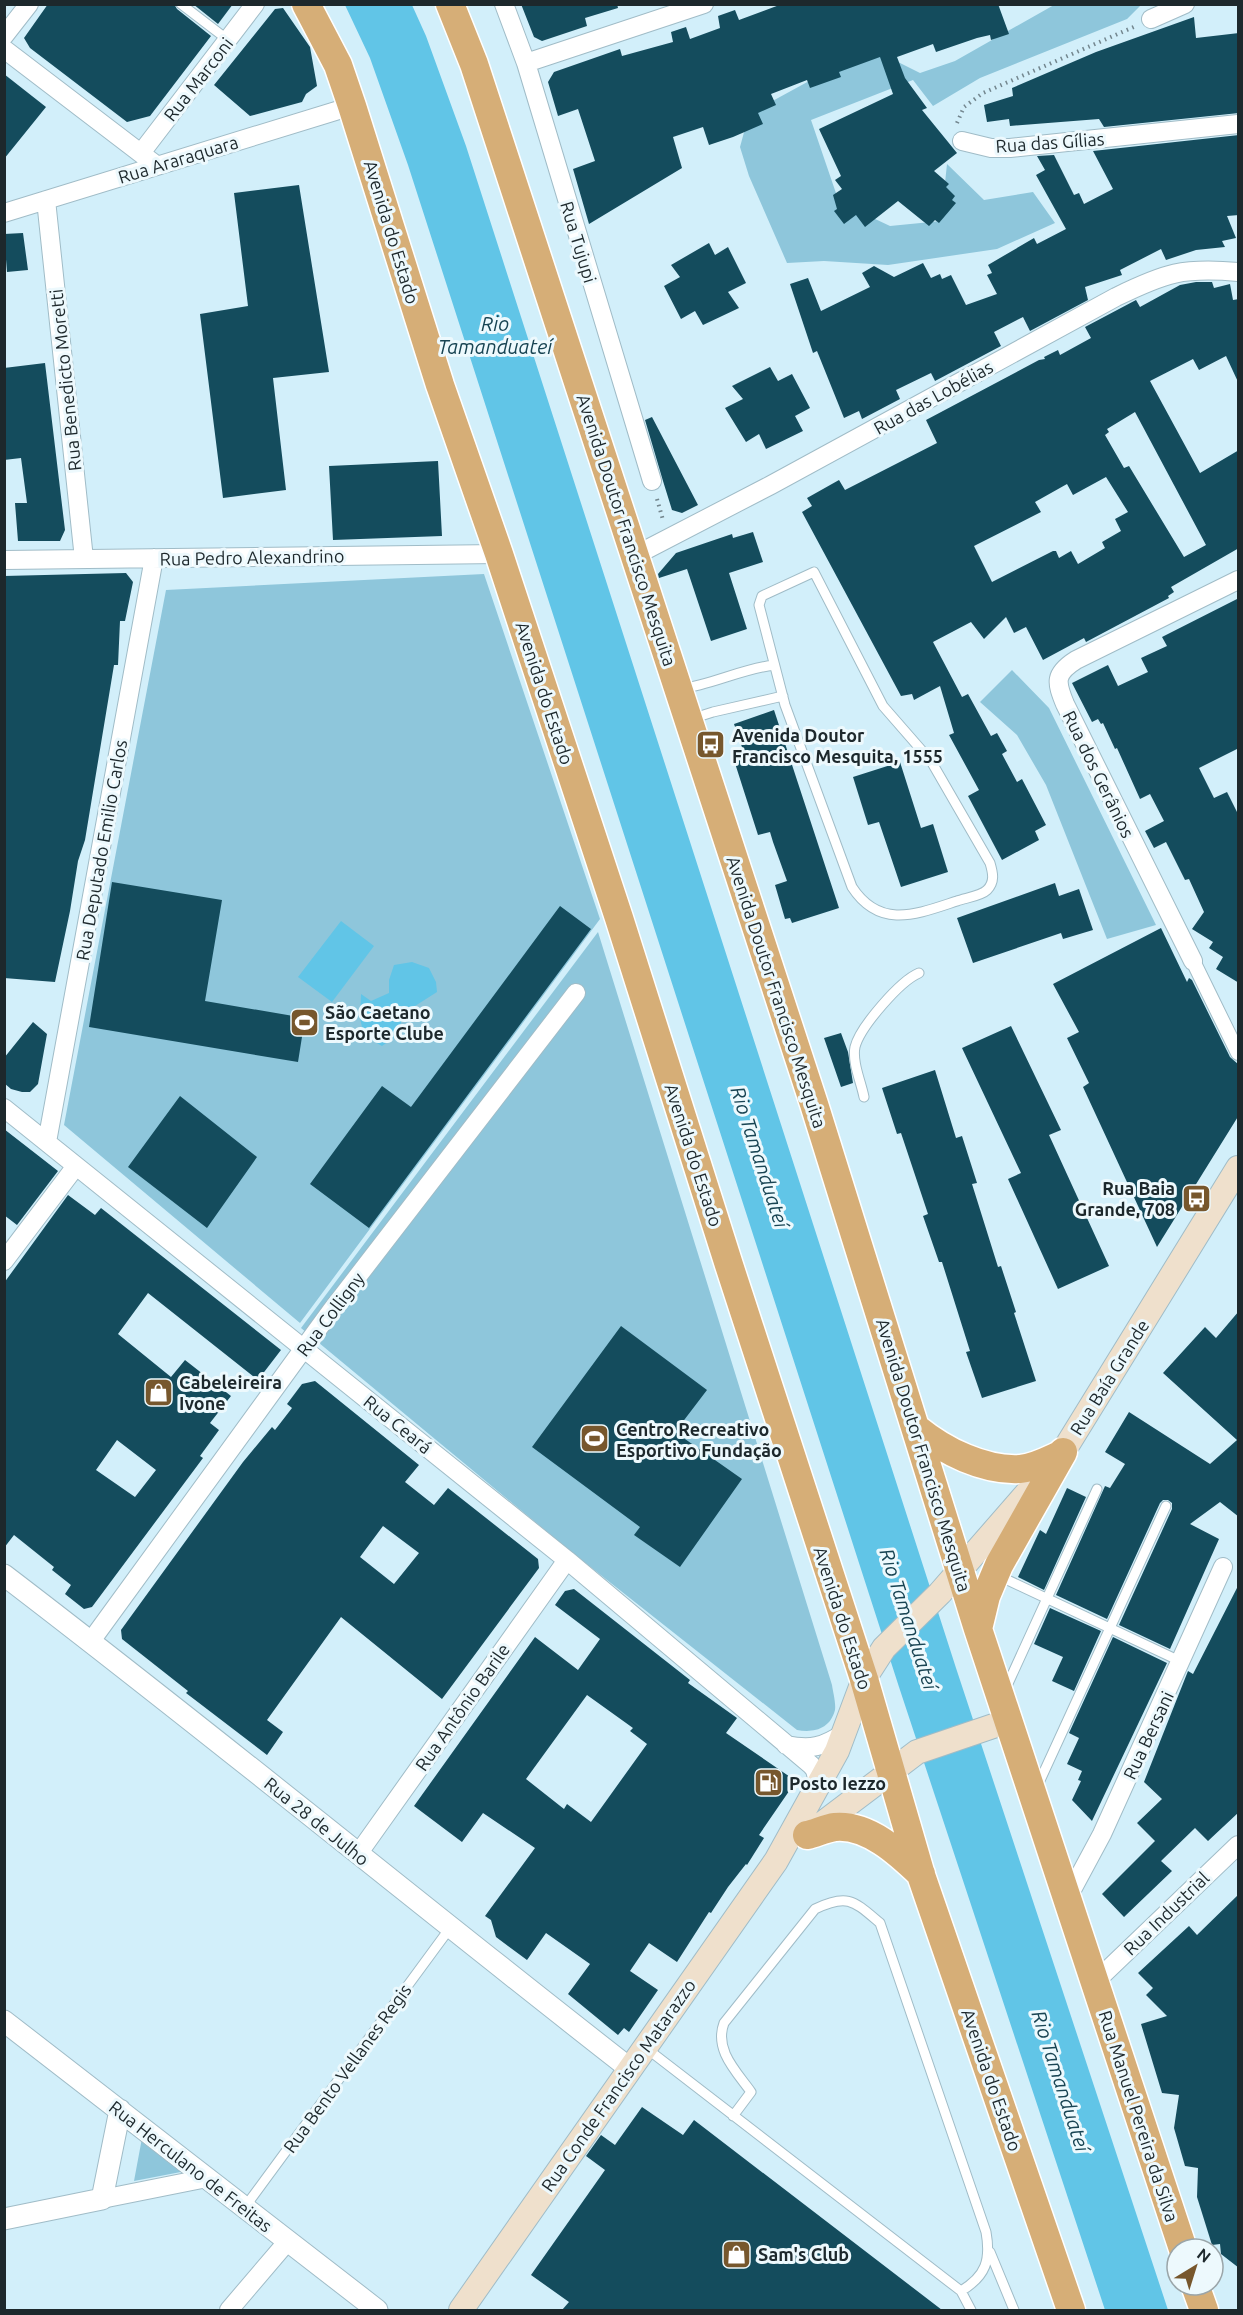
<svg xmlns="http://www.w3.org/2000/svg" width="1243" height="2315" font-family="Ubuntu,sans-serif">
<rect width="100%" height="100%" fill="#d2effa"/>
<path fill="#8ec6db" d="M1054,5H1141L1127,19L980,78L933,106L913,80L811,120L839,202L890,226L941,221L947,164L984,200L1033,192L1055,223L997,249L888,265L824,261L787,263L749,176L740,147L749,114L811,80L884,55L920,73L955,61Z
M484,574L600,919L300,1323L64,1125L166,590Z
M1012,670L1049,708L1156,925L1107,939L1046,785L1017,735L980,702Z
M598,932L832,1685C833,1692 836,1703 835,1710C830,1729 814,1733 797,1730L569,1550L301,1328Z
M142,2138L186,2171L134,2181Z"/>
<path fill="#61c5e7" d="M345,5H412L426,36L466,146L956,1668L1168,2310H1105L899,1687L408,165L370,58Z
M341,921L374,946L332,1002L298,977Z
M412,962L429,968L436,982L437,992L404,1013L397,1035L382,1046L364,1036L360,1018L361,994L371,1001L389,993V980L394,965Z"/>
<path fill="#144c5d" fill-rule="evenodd" d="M48,4H174L177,9L211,36L150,116L127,122L30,48L24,38Z
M193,4H233L218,24Z
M521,4H617L618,8L585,18L587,26L542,41L534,37Z
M782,4H998L1009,34L991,40L990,35L977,38L936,52L933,44L897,57L905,78L927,108L922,110L957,153L934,171L949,184L946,187L955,196L952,200L956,203L939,223L935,220L929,226L898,201L865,227L856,215L844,224L834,211L837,209L833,195L842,189L835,180L841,176L819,129L893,94L880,57L839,72L841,77L810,88L807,80L771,94L776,105L758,113L763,124L733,137L709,145L703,127L673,137L682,168L589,224L573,169L595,161L578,109L558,116L548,82L554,72L620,49L622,56L673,42L671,32L686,27L690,39L720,28L718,16L735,10L739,20Z
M283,8L310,47L317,86L306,94L302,102L250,116L214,85L275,9Z
M1194,17L1196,38L1239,33V113L1104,127L1099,119L1010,126L1009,119L987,122L984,105L1013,96L1012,88L1096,52Z
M4,74L46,107L4,159Z
M1239,135V215L1227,216L1236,238L1222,241L1225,247L1196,250L1166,260L1161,249L1120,270L1122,275L1085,287L1088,300L1030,331L1023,317L994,332L1001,346L935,381L931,373L896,390L900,399L862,419L859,411L844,418L817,351L813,353L790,284L808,278L821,311L870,287L862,273L874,266L894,277L923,263L931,278L940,274L942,279L951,275L966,305L997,294L987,275L992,273L988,265L1034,238L1037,244L1066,229L1036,175L1045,170L1037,156L1054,155L1074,195L1079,193L1084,204L1113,189L1093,151Z
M299,185L329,372L273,378L286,490L223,498L200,314L248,306L234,193Z
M23,233L28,270L7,272L4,234Z
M709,243L715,255L728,247L746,283L728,292L739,308L703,325L695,311L681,319L664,286L680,277L671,265Z
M1196,282H1212L1214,288L1230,284L1233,300L1239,299V384L1226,356L1199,370L1193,359L1150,381L1200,473L1239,450V548L1171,587L1174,592L1168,596L1169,598L1086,642L1084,638L1043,660L1026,627L1014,633L1006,617L984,639L971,622L933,642L962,697L968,694L991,736L997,733L1007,751L1002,754L1017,782L1022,779L1046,825L1035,831L1039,840L1002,860L968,796L979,790L949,735L954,733L940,686L914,700L912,694L901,696L802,512L812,506L807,498L839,480L845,490L937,443L926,420L1039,360L1045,359L1044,357L1058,350L1060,355L1091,338L1085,327L1136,300L1140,307L1180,285ZM1135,412L1206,545L1184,557L1129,466L1124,468L1105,435L1109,432L1107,429ZM1106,477L1128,512L1115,519L1121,531L1102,542L1105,548L1078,564L1071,551L1059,558L1056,551H1053L992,582L974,546L1041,512L1035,502L1067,484L1073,495Z
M45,363L65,530L60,541H18L15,503H27L21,458L4,460V368Z
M770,367L778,381L792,374L810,408L795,416L803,431L766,449L759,434L746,442L725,408L743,399L732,386Z
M652,417L698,505L682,513L672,510L663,481L645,420Z
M438,461L442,536L333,540L329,466Z
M753,532L763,562L729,573L747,629L711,641L687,569L659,578L658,574L676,553L732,534L733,538Z
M126,573L133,582L125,621H120L118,665H114L85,840L78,861L70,911L55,982L4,978V576Z
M1239,598V748L1199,768L1214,798L1227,792L1239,816V983L1216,969L1223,957L1209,948L1213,942L1192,929L1204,912L1189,879L1185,880L1166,842L1154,848L1145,831L1164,821L1150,794L1140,799L1117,748L1115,749L1103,723L1101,724L1098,719L1092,722L1072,683L1108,665L1118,686L1148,672L1141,658L1167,646L1162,637Z
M774,710L839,908L792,923L790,918L785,919L775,885L787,881L773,842L770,832L758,835L733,757L744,753L734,724Z
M900,762L921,828L933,824L948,872L901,887L879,822L868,825L853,777Z
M112,882L222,900L205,1001L305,1018L298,1062L89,1027Z
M1055,883L1059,896L1079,889L1093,930L1063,939L1061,933L973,963L957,918Z
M560,906L591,929L369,1228L310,1184L382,1086L411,1107Z
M1161,928L1187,982L1189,978L1192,980L1230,1057L1239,1065V1115L1157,1247L1083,1087L1089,1083L1067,1038L1079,1032L1053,984Z
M33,1022L47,1034L38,1084L30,1092H22L11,1089L4,1083V1058Z
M1011,1026L1061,1130L1049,1135L1109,1266L1058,1289L1008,1179L1021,1173L962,1048Z
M841,1033L848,1052L853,1083L841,1087L824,1038Z
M935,1070L956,1138L962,1136L977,1183L972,1184L998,1267L1001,1266L1016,1312L1014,1313L1036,1381L982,1398L966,1352L970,1351L942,1262H939L923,1216L928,1214L901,1133L897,1134L882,1088Z
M180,1096L257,1157L207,1228L128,1167Z
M4,1129L58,1171L17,1225L4,1215Z
M68,1195L95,1215L101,1208L281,1350L258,1380L148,1293L118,1334L171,1377L185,1360L231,1396L210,1423L219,1430L200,1456L203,1458L92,1607L84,1609L65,1594L71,1585L52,1570L54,1567L14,1535L4,1548V1283ZM117,1440L156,1470L135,1497L96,1470Z
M1239,1311V1517L1220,1502L1190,1524L1219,1539L1170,1649L1119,1625L1172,1509V1503L1168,1500H1163L1160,1503L1107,1619L1056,1595L1105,1486L1110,1488L1125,1464L1105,1452L1129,1412L1210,1464L1237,1440L1163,1373L1205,1327L1216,1338Z
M621,1326L707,1390L675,1432L742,1479L680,1567L634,1535L640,1527L532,1447Z
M315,1381L419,1465L405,1482L434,1505L448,1488L538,1559L539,1568L442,1699L341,1617L267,1720L283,1732L267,1755L186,1693L188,1691L122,1639L121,1630L243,1462L272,1427L275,1430L292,1408L287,1404L302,1384ZM383,1526L419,1553L394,1584L360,1557Z
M1067,1488L1086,1497L1044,1590L1018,1577L1040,1530L1046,1534Z
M1239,1584V1812L1208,1841L1195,1828L1161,1861L1172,1871L1124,1917L1102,1894L1155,1841L1137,1823L1162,1799L1144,1782L1188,1671L1193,1674Z
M574,1589L690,1680L688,1683L737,1718L726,1733L796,1781L759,1835L764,1838L747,1865L746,1864L728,1887L711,1913L709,1912L677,1962L649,1943L630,1971L658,1990L629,2032L624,2028L618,2035L568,1994L590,1964L546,1933L527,1960L496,1937L491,1920L485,1916L535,1848L483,1813L462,1842L414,1806L535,1637L578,1670L600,1639L555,1605L565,1591ZM587,1695L633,1728L630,1731L647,1744L591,1822L567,1804L564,1809L526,1779Z
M1050,1608L1101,1631L1074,1691L1052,1681L1063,1657L1034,1644Z
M1113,1637L1167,1663L1092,1821L1072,1800L1081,1781L1078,1780L1082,1771L1067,1764L1079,1738L1069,1733Z
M1239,1894V2268L1221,2254L1220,2244L1212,2245L1197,2197L1198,2168L1185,2166L1174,2128L1179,2095L1162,2093L1141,2024L1167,2016L1146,1995L1153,1988L1138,1973L1189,1926L1197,1935Z
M642,2107L683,2135L694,2120L942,2310H562L569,2302L531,2275L605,2170L586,2156L601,2135L615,2145Z"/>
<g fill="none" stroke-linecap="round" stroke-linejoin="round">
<defs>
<path id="service" d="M181,4L228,40
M814,572L883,706L931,761L990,863C993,873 995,882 987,890C981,896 965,898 957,901C917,914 880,930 852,887L785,705L759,605L762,596Z
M681,689C713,684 742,669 774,665
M691,719L713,712L783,696
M864,1097C861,1082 852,1062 855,1047C860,1027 900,981 919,973
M999,1576L1182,1662
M1006,1688L1097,1489
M1037,1787L1166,1506
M646,2048L961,2291L971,2310
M733,2116L751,2092C736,2071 714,2050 724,2023L815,1909C848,1893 854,1901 880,1923L986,2232C991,2260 986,2276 961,2291
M245,2207L450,1928
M990,2252L1014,2310"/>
<path id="pedestrian" d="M1193,961L1238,1053"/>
<path id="minor" d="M504,4L526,63L652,481
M1151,19L1185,4
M4,36L29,4
M4,49L156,165
M526,63L704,4
M962,141L991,148H1010L1238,124
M141,153L255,4
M46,200L84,559
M4,213L352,106
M636,555L771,485L1116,297C1165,273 1183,267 1238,272
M4,560L499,554
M1193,961L1065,704C1056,682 1054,674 1076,660L1238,580
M4,1108L567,1560L811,1765L815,1770L819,1786
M47,1142L154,558
M4,1261L76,1166
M91,1641L331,1311L576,993
M786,1745C811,1750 823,1747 844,1733
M358,1854L567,1560
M1067,1899L1102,1834L1223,1567
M1094,1983L1238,1845
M102,2199L207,2178
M229,2310L287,2242"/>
<path id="tertiary" d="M4,1575C215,1736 420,1905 629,2068
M4,2021L377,2310
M4,2219L102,2199L120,2110"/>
<path id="secondary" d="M810,1833L917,1752L1008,1721
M461,2310L776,1861L837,1751L864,1679L884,1648L940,1593L1063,1452L1238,1168"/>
<path id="trunk" d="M306,4L338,65L352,106L440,385L499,554L619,918L729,1265L864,1679L921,1875L1071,2310
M450,4L474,64L814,1104L978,1629L1183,2249
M917,1429C944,1451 984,1471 1020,1469C1034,1468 1047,1461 1060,1455
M978,1629L986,1596L999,1565L1063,1452
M807,1835C816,1833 826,1828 835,1827C868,1824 899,1853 921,1874
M1195,2285L1204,2310"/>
</defs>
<use href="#service" stroke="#a0bcc7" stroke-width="11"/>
<use href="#pedestrian" stroke="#a0bcc7" stroke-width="16"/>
<use href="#minor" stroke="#a0bcc7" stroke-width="20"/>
<use href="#tertiary" stroke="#a0bcc7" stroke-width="23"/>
<use href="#secondary" stroke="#a0bcc7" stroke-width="26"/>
<use href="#trunk" stroke="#fff" stroke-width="31"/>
<path stroke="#73868e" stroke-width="4" stroke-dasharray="1.5 4.5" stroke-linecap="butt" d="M957,123L964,107L983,93L1136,26
M657,499L663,520"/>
<use href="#service" stroke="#fff" stroke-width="9"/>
<use href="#pedestrian" stroke="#fff" stroke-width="14"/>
<use href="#minor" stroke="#fff" stroke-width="18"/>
<use href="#tertiary" stroke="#fff" stroke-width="21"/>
<use href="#secondary" stroke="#efe0cc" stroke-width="24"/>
<use href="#trunk" stroke="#d6ae77" stroke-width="28"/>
</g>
<defs>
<symbol id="bus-square" viewBox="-11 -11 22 22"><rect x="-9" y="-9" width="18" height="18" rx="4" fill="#77572d" stroke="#edf9fd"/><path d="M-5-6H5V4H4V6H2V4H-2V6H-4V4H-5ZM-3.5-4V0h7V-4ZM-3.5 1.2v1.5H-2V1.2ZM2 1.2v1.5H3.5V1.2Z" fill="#fff"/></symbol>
<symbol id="stadium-square" viewBox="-11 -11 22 22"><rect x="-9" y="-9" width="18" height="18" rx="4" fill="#77572d" stroke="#edf9fd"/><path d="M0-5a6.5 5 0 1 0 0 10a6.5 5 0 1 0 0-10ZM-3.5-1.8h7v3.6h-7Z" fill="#fff"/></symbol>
<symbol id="shop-square" viewBox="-11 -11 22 22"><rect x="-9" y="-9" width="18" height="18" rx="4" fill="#77572d" stroke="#edf9fd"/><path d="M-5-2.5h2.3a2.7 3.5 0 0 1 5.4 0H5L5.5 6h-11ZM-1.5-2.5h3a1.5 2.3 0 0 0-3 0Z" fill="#fff"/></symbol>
<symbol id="fuel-square" viewBox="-11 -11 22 22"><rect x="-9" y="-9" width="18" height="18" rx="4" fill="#77572d" stroke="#edf9fd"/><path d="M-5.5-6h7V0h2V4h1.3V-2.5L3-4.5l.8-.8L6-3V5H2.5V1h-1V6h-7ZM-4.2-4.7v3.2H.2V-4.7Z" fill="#fff"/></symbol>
</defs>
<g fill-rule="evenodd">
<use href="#bus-square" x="694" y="728" width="33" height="33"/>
<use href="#stadium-square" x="288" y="1006" width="33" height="33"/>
<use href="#bus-square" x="1180" y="1182" width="33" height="33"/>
<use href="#shop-square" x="142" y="1376" width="33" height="33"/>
<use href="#stadium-square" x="578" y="1422" width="33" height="33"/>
<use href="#fuel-square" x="752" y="1766" width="33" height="33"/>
<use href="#shop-square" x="720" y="2238" width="33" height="33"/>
</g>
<g text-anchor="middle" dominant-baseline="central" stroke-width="6" stroke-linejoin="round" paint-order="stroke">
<g font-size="18" fill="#1d282c" stroke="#edf9fd">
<text transform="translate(198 79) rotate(-52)">Rua Marconi</text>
<text transform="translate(1050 142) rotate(-4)">Rua das Gílias</text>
<text transform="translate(178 159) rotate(-17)">Rua Araraquara</text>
<text transform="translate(392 232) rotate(73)">Avenida do Estado</text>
<text transform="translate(579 242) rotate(73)">Rua Tujupi</text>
<text transform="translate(65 380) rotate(-96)">Rua Benedicto Moretti</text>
<text transform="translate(933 397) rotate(-29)">Rua das Lobélias</text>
<text transform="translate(627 530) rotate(72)">Avenida Doutor Francisco Mesquita</text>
<text transform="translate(252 557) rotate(-1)">Rua Pedro Alexandrino</text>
<text transform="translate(545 693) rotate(72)">Avenida do Estado</text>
<text transform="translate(1099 774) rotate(64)">Rua dos Gerânios</text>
<text transform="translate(101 850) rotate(-80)">Rua Deputado Emilio Carlos</text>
<text transform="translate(777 992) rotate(72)">Avenida Doutor Francisco Mesquita</text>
<text transform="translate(694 1155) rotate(72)">Avenida do Estado</text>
<text transform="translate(330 1314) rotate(-53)">Rua Colligny</text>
<text transform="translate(1109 1377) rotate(-58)">Rua Baía Grande</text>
<text transform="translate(398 1424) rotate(39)">Rua Ceará</text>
<text transform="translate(924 1455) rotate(73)">Avenida Doutor Francisco Mesquita</text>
<text transform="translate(843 1618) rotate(72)">Avenida do Estado</text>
<text transform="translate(462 1707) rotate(-55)">Rua Antônio Barile</text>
<text transform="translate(1148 1735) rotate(-65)">Rua Bersani</text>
<text transform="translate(317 1821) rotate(39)">Rua 28 de Julho</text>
<text transform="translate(1166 1913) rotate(-44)">Rua Industrial</text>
<text transform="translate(347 2068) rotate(-54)">Rua Bento Vellanes Regis</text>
<text transform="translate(992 2080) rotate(71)">Avenida do Estado</text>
<text transform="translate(618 2085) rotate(-55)">Rua Conde Francisco Matarazzo</text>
<text transform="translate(1139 2116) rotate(72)">Rua Manuel Pereira da Silva</text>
<text transform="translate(191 2166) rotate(38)">Rua Herculano de Freitas</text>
</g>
<g font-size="18" font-weight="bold" fill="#1d282c" stroke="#edf9fd" text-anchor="start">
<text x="732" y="735">Avenida Doutor<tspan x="732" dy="21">Francisco Mesquita, 1555</tspan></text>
<text x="325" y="1012">São Caetano<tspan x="325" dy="21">Esporte Clube</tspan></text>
<text x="1175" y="1188" text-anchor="end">Rua Baia<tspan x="1175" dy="21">Grande, 708</tspan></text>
<text x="179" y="1382">Cabeleireira<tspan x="179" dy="21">Ivone</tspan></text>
<text x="616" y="1429">Centro Recreativo<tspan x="616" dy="21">Esportivo Fundação</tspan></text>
<text x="789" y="1783">Posto Iezzo</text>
<text x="758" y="2254">Sam's Club</text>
</g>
<g font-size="20" font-style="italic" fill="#184453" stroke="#edf9fd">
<text x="495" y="323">Rio<tspan x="495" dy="23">Tamanduateí</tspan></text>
<text transform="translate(760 1157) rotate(72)">Rio Tamanduateí</text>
<text transform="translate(909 1619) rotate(72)">Rio Tamanduateí</text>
<text transform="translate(1061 2081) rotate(72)">Rio Tamanduateí</text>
</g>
</g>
<rect width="1243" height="2315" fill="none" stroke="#1d282c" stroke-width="12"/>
<g transform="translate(1195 2267) rotate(38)"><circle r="28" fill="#edf9fd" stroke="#9aa5a9" stroke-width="1.5"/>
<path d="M0-4.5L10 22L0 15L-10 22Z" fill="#77572d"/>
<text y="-9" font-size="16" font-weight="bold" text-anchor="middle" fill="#1d282c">N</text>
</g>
</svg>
